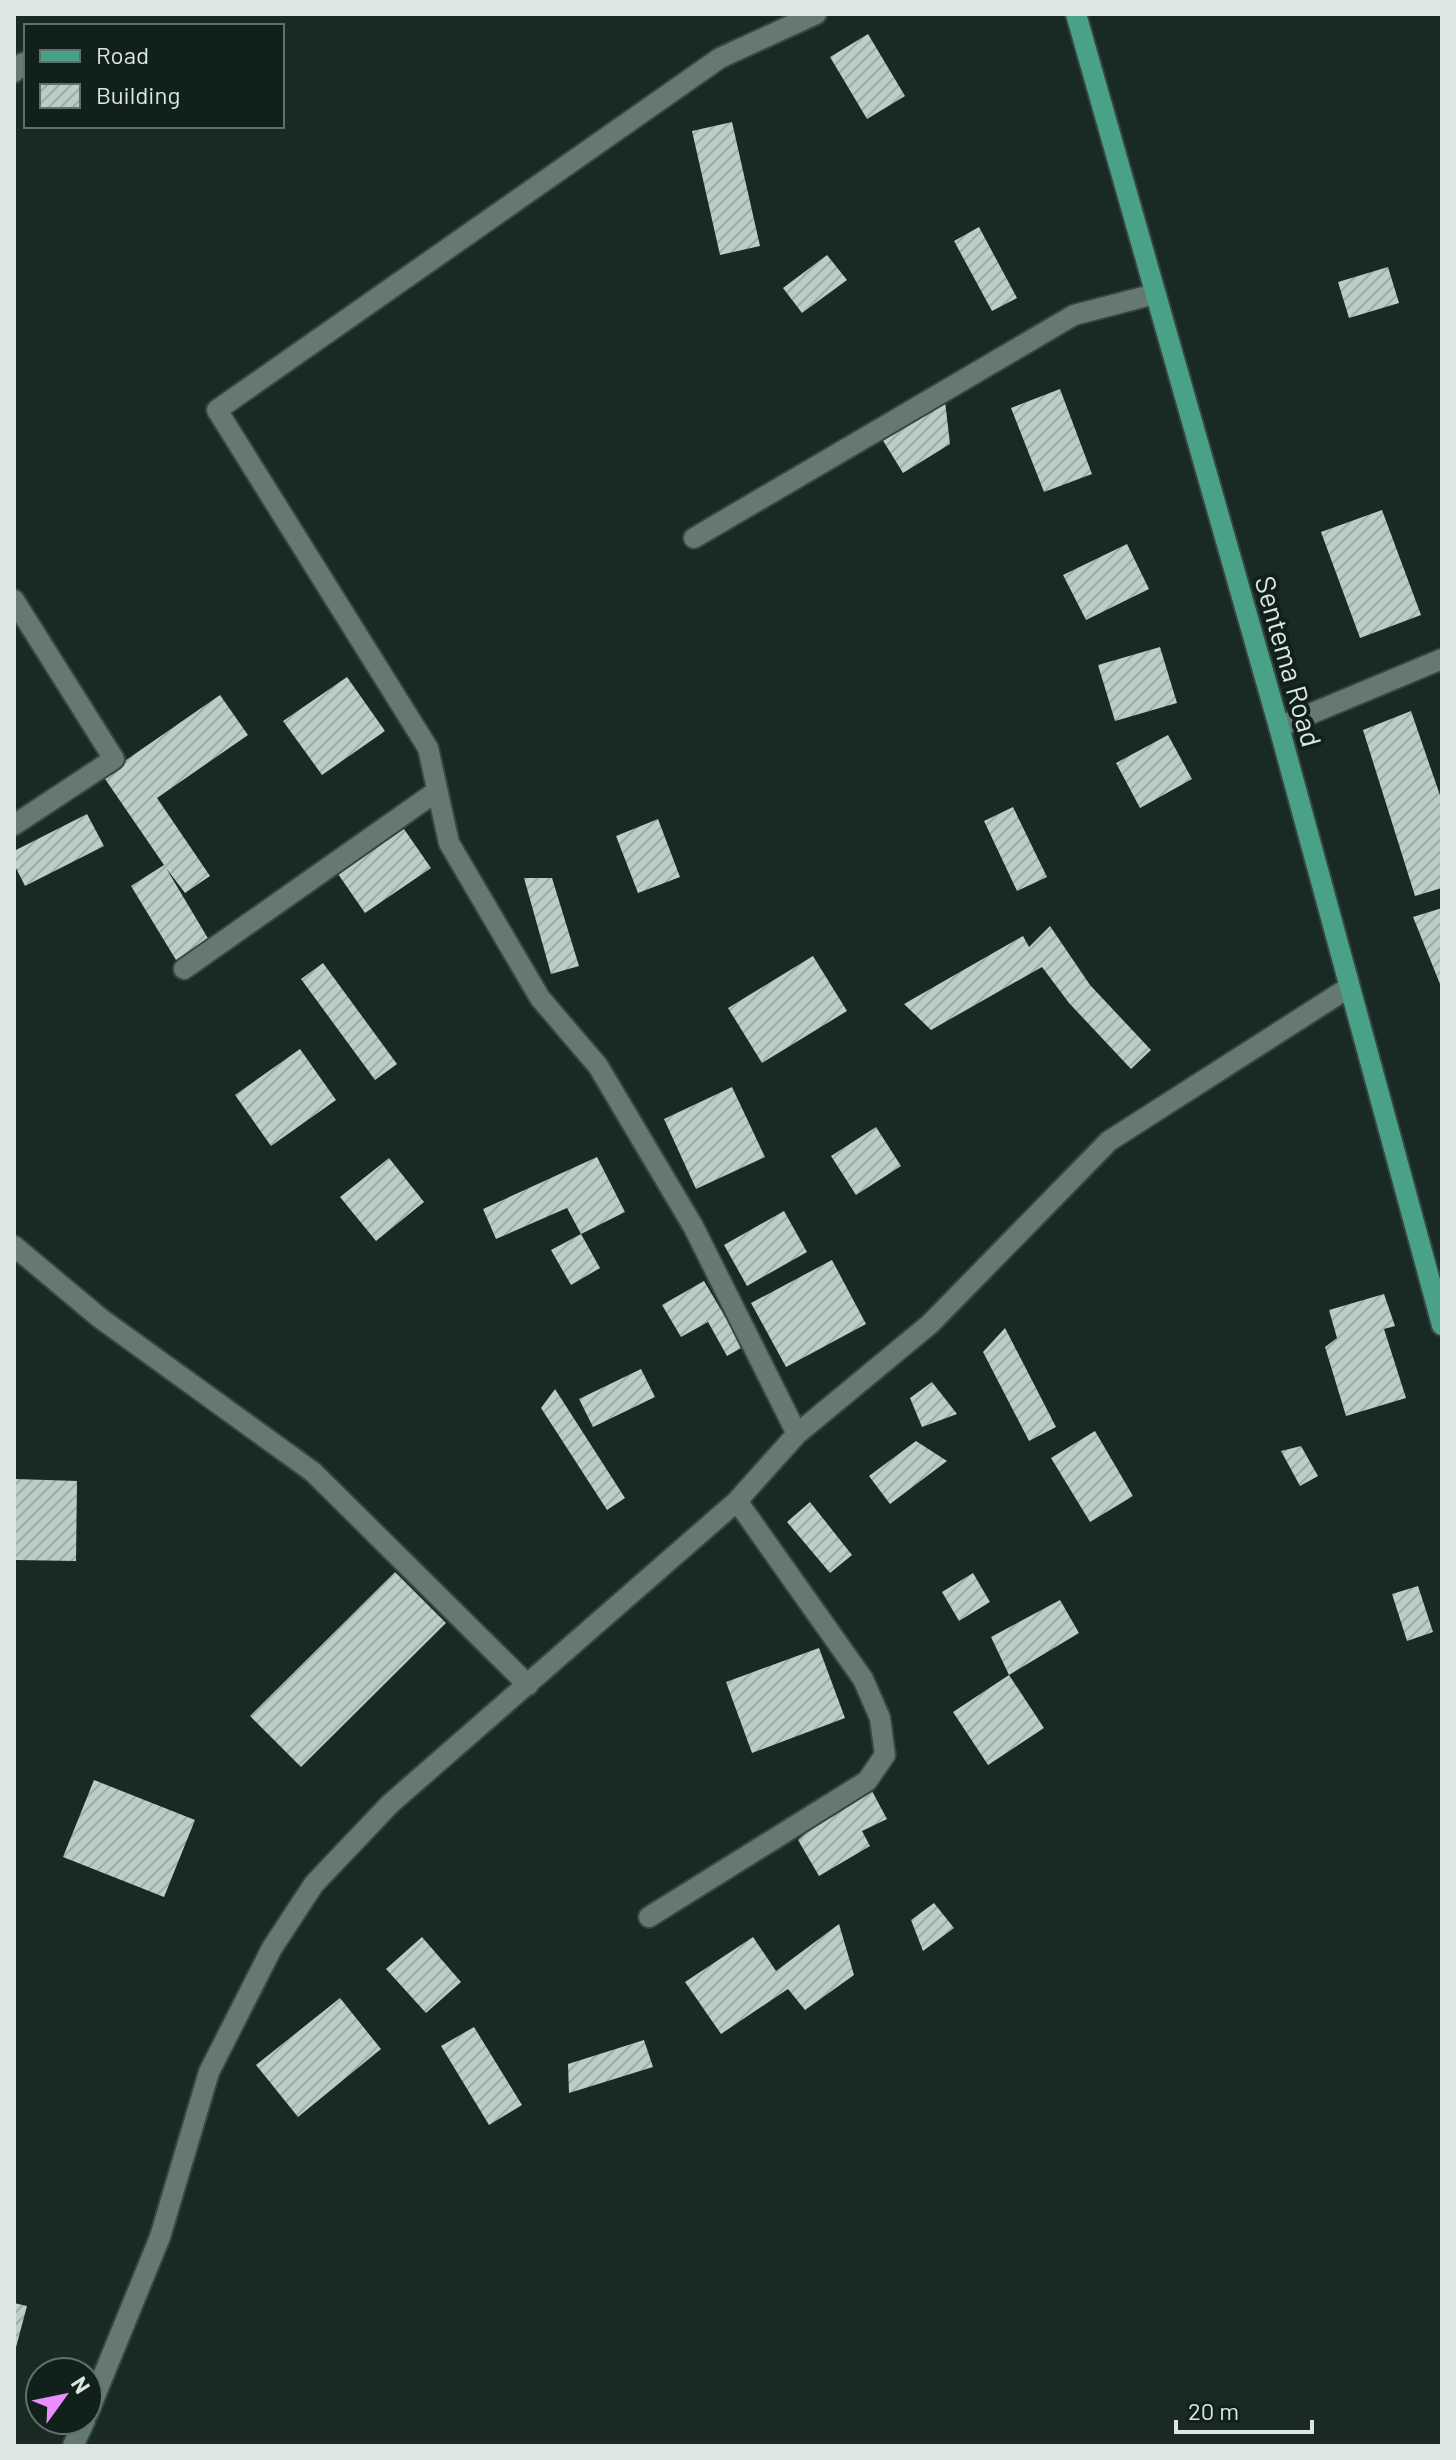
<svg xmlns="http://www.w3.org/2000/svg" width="1456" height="2460" font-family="Barlow,sans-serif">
<defs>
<pattern id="building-hatch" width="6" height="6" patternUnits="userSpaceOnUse" patternTransform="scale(2)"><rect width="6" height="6" fill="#b9cec6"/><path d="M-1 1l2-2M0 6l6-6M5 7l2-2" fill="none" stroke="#9baca6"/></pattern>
</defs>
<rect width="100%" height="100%" fill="#192a24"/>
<path fill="url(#building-hatch)" d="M868,34L905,96L867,119L830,57Z
M732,122L760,246L720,255L692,131Z
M979,227L1017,298L992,311L954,241Z
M827,255L847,280L802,313L783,288Z
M1388,267L1399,303L1349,318L1338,282Z
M1060,389L1092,474L1044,492L1011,408Z
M945,401L950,444L903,473L882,439Z
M1382,510L1421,615L1360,638L1321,532Z
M1127,544L1149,589L1086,620L1063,575Z
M1160,647L1177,703L1115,721L1098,665Z
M347,677L385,731L322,775L283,721Z
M220,695L248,735L157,798L210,876L185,893L166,868L209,940L176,960L131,886L164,865L103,776Z
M1411,711L1442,801V888L1415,896L1363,730Z
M1168,735L1192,779L1140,808L1116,763Z
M1013,807L1047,877L1017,891L984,821Z
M87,814L104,846L25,886L14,864V851Z
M658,819L680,877L638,893L616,836Z
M404,829L431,868L365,913L338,874Z
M524,878H552L579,966L551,974Z
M1442,908V989L1413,917Z
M1050,926L1090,985L1151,1050L1131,1069L1069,1003L1042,967L931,1030L904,1004L1023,936L1029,947Z
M813,956L847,1011L762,1063L728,1008Z
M323,963L397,1064L375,1080L301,979Z
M300,1049L336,1100L271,1146L235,1095Z
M732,1087L765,1157L696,1189L664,1119Z
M876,1127L901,1166L856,1195L831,1156Z
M597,1157L625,1212L581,1234L567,1208L496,1239L483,1209Z
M389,1158L424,1202L376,1241L340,1197Z
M784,1211L807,1252L747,1286L724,1245Z
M581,1234L600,1268L571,1285L551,1250Z
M832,1260L866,1324L786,1367L751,1303Z
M704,1281L743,1347L727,1356L708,1322L681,1337L662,1305Z
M1384,1294L1395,1326L1384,1329L1406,1398L1346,1416L1325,1347L1337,1338L1329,1310Z
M1005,1328L1056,1427L1029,1441L983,1352Z
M641,1369L655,1397L593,1427L579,1399Z
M932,1382L957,1414L922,1427L910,1398Z
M555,1389L625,1498L607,1510L541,1408Z
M1095,1431L1133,1496L1090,1522L1051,1458Z
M916,1441L947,1461L890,1504L869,1476Z
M1301,1446L1318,1476L1300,1486L1281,1451Z
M16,1479L77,1481L76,1561L16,1560Z
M810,1502L852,1555L830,1573L787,1522Z
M395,1572L446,1623L301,1767L250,1716Z
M973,1573L990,1602L959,1621L942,1592Z
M1418,1586L1433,1632L1407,1641L1392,1594Z
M1060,1600L1079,1633L1009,1675L991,1637Z
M819,1648L845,1718L752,1753L726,1682Z
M1009,1675L1044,1728L988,1765L953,1712Z
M94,1780L195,1820L164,1897L63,1857Z
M872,1791L887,1819L862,1831L870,1846L819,1876L798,1840L826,1815Z
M934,1903L954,1928L923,1951L911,1920Z
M839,1924L854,1975L805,2010L788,1989L721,2034L685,1982L753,1937L776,1971Z
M422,1937L461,1982L426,2013L386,1969Z
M340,1998L381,2049L298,2117L256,2065Z
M474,2027L522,2105L489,2125L441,2046Z
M644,2040L653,2067L569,2093L568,2064Z
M14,2303L27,2306L15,2351H14Z"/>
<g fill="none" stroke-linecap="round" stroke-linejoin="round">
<defs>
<path id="minor" d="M14,72L23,63L26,65
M694,538L1074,315L1155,294
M14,600L114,759L14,825
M1279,727L1442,659
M184,969L437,791
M14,1246L100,1318L313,1472L528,1685
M797,1434L693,1226L598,1066L540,998L449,843L428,748L217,410L720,58L816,14
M649,1917L867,1781L885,1755L880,1718L863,1679L737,1501
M88,2413L160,2237L209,2072L272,1948L314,1884L390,1804L737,1501L797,1434L930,1324L1109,1141L1348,988
M73,2446L85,2420"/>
<path id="major" d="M1076,14L1279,727L1442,1325"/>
</defs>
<use href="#minor" stroke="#384641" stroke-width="24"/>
<use href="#major" stroke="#384641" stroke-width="24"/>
<use href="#minor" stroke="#657871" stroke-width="20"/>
<use href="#major" stroke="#49a188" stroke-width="20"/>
</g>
<g text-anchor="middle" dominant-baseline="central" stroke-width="8" stroke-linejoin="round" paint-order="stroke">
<g font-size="28" fill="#dce6e2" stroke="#10211b">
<text transform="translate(1289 661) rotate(74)">Sentema Road</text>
</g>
</g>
<rect width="1456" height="2460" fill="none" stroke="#dce6e2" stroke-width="32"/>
<rect x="24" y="24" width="260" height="104" fill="#10211b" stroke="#62706b" stroke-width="2"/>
<rect x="40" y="50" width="40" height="12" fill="#49a188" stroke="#62706b" stroke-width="2"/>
<text x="96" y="64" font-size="24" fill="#dce6e2">Road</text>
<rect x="40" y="84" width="40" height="24" fill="url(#building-hatch)" stroke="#62706b" stroke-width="2"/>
<text x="96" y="104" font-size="24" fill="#dce6e2">Building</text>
<g transform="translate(64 2396) rotate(57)"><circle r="38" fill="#10211b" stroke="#62706b" stroke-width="2"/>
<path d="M0-6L14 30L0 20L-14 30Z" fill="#ea8dfd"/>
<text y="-12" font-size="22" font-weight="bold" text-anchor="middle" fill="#dce6e2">N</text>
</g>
<path d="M1176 2420v12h136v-12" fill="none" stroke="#dce6e2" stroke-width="4"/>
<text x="1188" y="2420" font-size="24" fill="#dce6e2" stroke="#10211b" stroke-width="6" paint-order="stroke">20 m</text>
</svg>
